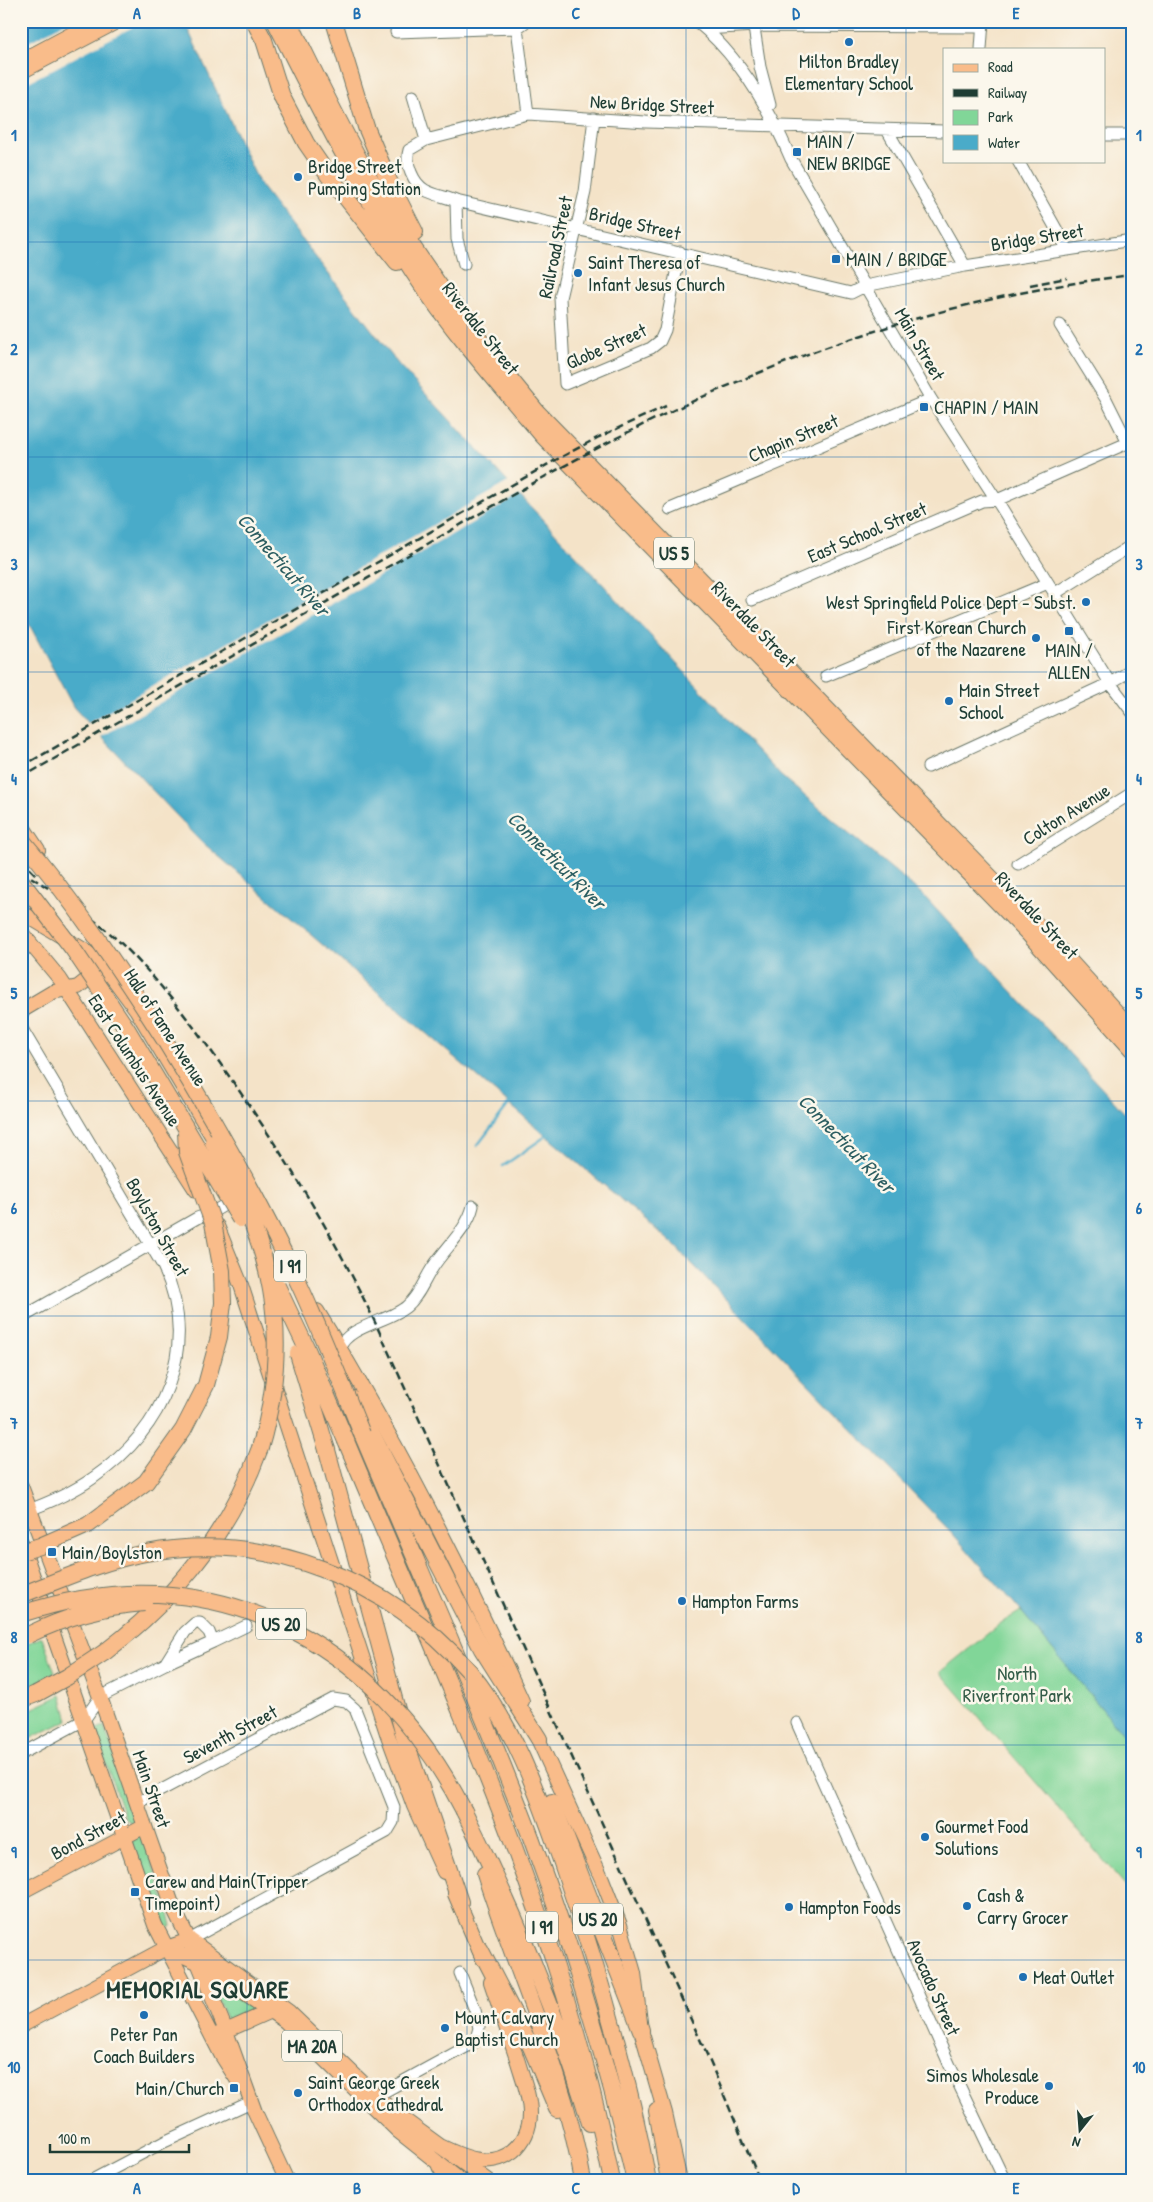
<svg xmlns="http://www.w3.org/2000/svg" width="1153" height="2202" font-family="'Patrick Hand',sans-serif">
<rect width="100%" height="100%" fill="#fbf7ec"/>
<filter id="ink" filterUnits="userSpaceOnUse"><feTurbulence type="fractalNoise" baseFrequency=".02" numOctaves="2"/><feDisplacementMap in="SourceGraphic" scale="10" xChannelSelector="R" yChannelSelector="G"/><feConvolveMatrix kernelMatrix="1 2 1 2 8 2 1 2 1" color-interpolation-filters="sRGB"/></filter>
<filter id="wash" filterUnits="userSpaceOnUse"><feTurbulence type="fractalNoise" baseFrequency=".0096" numOctaves="4" result="noise"/><feDisplacementMap in="SourceGraphic" scale="20" xChannelSelector="R" yChannelSelector="G"/><feGaussianBlur stdDeviation="1.12" result="paint"/><feColorMatrix in="noise" values="0 0 0 0 0 0 0 0 0 0 0 0 0 0 0 0 0 1.4 0 .05"/><feComposite in="paint" operator="in"/></filter>
<g filter="url(#wash)">
<rect width="100%" height="100%" fill="#f4e3c8"/>
<path fill="#81d698" stroke="#508a66" d="M1021,1611L1132,1745V1893L940,1672L1001,1623Z
M42,1637L55,1673L21,1692V1646Z
M61,1695L68,1720L21,1743V1714Z
M104,1726L135,1815V1820L132,1823L125,1818L94,1730Z
M141,1835L145,1840L170,1917L172,1926L166,1929L159,1917L132,1842L133,1839Z
M208,1978L256,2007V2011L233,2022L226,2019Z"/>
<path fill="#4aabc9" stroke="#34747e" d="M21,21H184L260,185L399,365L781,776L922,894L1132,1121V1745L1021,1611L952,1533L673,1244L202,842L74,708L21,609Z"/>
<path fill="#f4e3c8" d="M68,21H144L21,86V46Z
M510,481L522,494L99,738L87,724Z"/>
<g fill="none" stroke-linecap="round" stroke-linejoin="round">
<path stroke="#4aabc9" stroke-width="2.5" d="M477,1146L509,1104
M503,1166L546,1136"/>
</g>
</g>
<g filter="url(#ink)">
<g fill="none" stroke-linecap="round" stroke-linejoin="round">
<defs>
<path id="minor" d="M527,21L517,28L528,114
M696,21C740,57 769,107 791,159L931,399L1001,507L1110,683L1132,712
M753,21L760,67L770,105
M705,29L754,26L982,27
M396,32L517,28
M981,49L983,21
M413,96L426,140
M594,118L585,192L560,298L565,384L651,348L660,341L665,330L680,252
M887,130L965,266
M944,131L646,122L528,114L426,140L409,150C405,163 413,183 425,190C434,195 446,197 456,201L851,293L865,286L965,266L1132,240
M1104,135H1132
M1018,161L1068,250
M456,201L457,239L464,264
M1060,325L1106,399L1128,443
M670,509L931,399
M1054,594L1132,545
M752,600L982,501L997,500L1132,441
M826,676L1048,583
M928,767L1110,683L1132,670
M1018,864L1132,793
M21,1027L163,1266C201,1348 164,1429 93,1478C71,1494 46,1504 21,1513
M21,1318L197,1218L211,1213L235,1199
M340,1348C347,1326 391,1321 407,1306C419,1296 424,1280 433,1267C445,1248 468,1229 473,1206
M165,1664L213,1642
M797,1723L951,2068L1005,2181
M21,1754L84,1720L100,1697L165,1664L185,1632L195,1623H200L209,1632L213,1642L246,1626
M137,1803L333,1699L346,1701L355,1709L394,1807L393,1822L387,1832L189,1940
M371,2099L475,2042L479,2028L475,2010L460,1973
M90,2181L164,2142L251,2102"/>
<path id="major" d="M21,61L96,21
M21,72L118,21
M21,912L84,950L101,964L110,974L136,1009L221,1151
M21,932L60,979L196,1190
M21,1011L53,992L78,987L88,979L102,975
M217,1226L241,1285L387,1733L414,1806L444,1872
M317,1311C394,1436 461,1567 522,1701
M21,1486L100,1697L173,1907L189,1940L226,2031L255,2112L287,2181
M21,1542L155,1925L222,2056L238,2081
M534,1730L602,1879L620,1925L634,1973L641,2030L665,2113L680,2181
M21,1892L145,1826
M455,1894L483,1959
M190,1940L289,2012L392,2111L488,2181
M166,1948L199,1963L285,2021L398,2131L461,2181
M21,2026L166,1948L189,1940
M219,2034L275,2009
M656,2110L668,2181
M434,2143C459,2155 488,2171 513,2151C524,2142 530,2128 530,2114C530,2096 523,2079 518,2062C509,2035 500,2008 491,1982"/>
<path id="highway" d="M254,21L264,40L282,97L306,143L328,175L397,262
M275,21C318,107 361,192 414,273C452,331 498,383 543,436L1028,933L1132,1049
M289,21C314,71 338,122 365,170C414,256 474,336 537,412L1031,919L1132,1030
M334,21L366,127L388,179L415,232
M21,826L37,850
M354,1399L482,1649L539,1739
M362,1434C419,1569 480,1703 532,1840C573,1951 608,2065 635,2181
M346,1441C447,1683 562,1923 612,2181
M327,1450L406,1743L460,1902
M105,1652C175,1599 230,1531 260,1448
M469,1671C516,1728 538,1795 562,1863C598,1968 628,2072 648,2181
M21,1700L36,1694
M552,1802L641,2030
M464,1811C514,1911 558,2016 590,2123
M485,1874C518,1976 565,2075 583,2181
M480,1949L531,2047L557,2109
M440,2166L449,2181"/>
</defs>
<use href="#minor" stroke="#6a7768" stroke-width="13"/>
<use href="#major" stroke="#6a7768" stroke-width="16"/>
<use href="#highway" stroke="#6a7768" stroke-width="18"/>
<use href="#minor" stroke="#fff" stroke-width="11"/>
<use href="#major" stroke="#f9bc8a" stroke-width="14"/>
<use href="#highway" stroke="#f9bc8a" stroke-width="16"/>
<path stroke="#1f3d34" stroke-width="2.5" stroke-dasharray="8 4" stroke-linecap="butt" d="M1030,285L1067,278
M21,767L552,462L599,437L666,406
M21,778C144,707 267,636 391,565C489,509 585,450 689,403C829,339 978,293 1132,275
M21,860L37,876
M21,871C57,893 95,918 125,947C168,990 204,1040 238,1089C291,1166 340,1246 379,1331L708,2057L760,2181"/>
<defs>
<path id="highway-bridge" d="M21,839C74,901 120,970 164,1039C213,1118 259,1200 299,1284C322,1334 342,1384 362,1434
M21,881L73,949L127,1029L240,1219
M213,1142C271,1243 294,1333 260,1448
M277,1286L306,1347L346,1441
M298,1354L327,1450
M21,1552L40,1546L88,1525L146,1482L183,1430L206,1385L219,1337L223,1303L222,1271L213,1223L187,1152L186,1132
M21,1595C62,1579 102,1561 146,1553C267,1530 389,1580 469,1671
M21,1614C210,1551 377,1639 464,1811
M28,1635C65,1617 103,1606 144,1603
M36,1694L67,1677L105,1652"/>
</defs>
<use href="#highway-bridge" stroke="#6a7768" stroke-width="18" stroke-linecap="butt"/>
<use href="#highway-bridge" stroke="#f9bc8a" stroke-width="16"/>
</g>
</g>
<path fill="none" stroke="#1f6fb2" stroke-width="1" stroke-opacity="0.55" d="M247,21V2181M467,21V2181M686,21V2181M906,21V2181M21,242H1132M21,457H1132M21,672H1132M21,886H1132M21,1101H1132M21,1316H1132M21,1530H1132M21,1745H1132M21,1960H1132"/>
<g fill="#1f6fb2" stroke="#fbf7ec" stroke-width="2">
<circle cx="849" cy="42" r="5"/>
<rect x="792" y="147" width="10" height="10" rx="2.5"/>
<circle cx="298" cy="177" r="5"/>
<rect x="831" y="254" width="10" height="10" rx="2.5"/>
<circle cx="578" cy="273" r="5"/>
<rect x="919" y="402" width="10" height="10" rx="2.5"/>
<circle cx="1086" cy="602" r="5"/>
<rect x="1064" y="626" width="10" height="10" rx="2.5"/>
<circle cx="1036" cy="638" r="5"/>
<circle cx="949" cy="701" r="5"/>
<rect x="47" y="1547" width="10" height="10" rx="2.5"/>
<circle cx="682" cy="1601" r="5"/>
<circle cx="925" cy="1837" r="5"/>
<rect x="130" y="1887" width="10" height="10" rx="2.5"/>
<circle cx="967" cy="1906" r="5"/>
<circle cx="789" cy="1907" r="5"/>
<circle cx="1023" cy="1977" r="5"/>
<circle cx="144" cy="2015" r="5"/>
<circle cx="445" cy="2028" r="5"/>
<circle cx="1049" cy="2086" r="5"/>
<rect x="229" y="2083" width="10" height="10" rx="2.5"/>
<circle cx="298" cy="2093" r="5"/>
</g>
<g text-anchor="middle" dominant-baseline="central" stroke-width="5" stroke-linejoin="round" paint-order="stroke">
<g fill="#fbf7ec" stroke="#61756b" stroke-width="1">
<rect x="654" y="537.5" width="40" height="31" rx="4"/>
<rect x="274" y="1250.5" width="32" height="31" rx="4"/>
<rect x="256" y="1608.5" width="50" height="31" rx="4"/>
<rect x="573" y="1903.5" width="50" height="31" rx="4"/>
<rect x="526" y="1911.5" width="32" height="31" rx="4"/>
<rect x="282" y="2030.5" width="60" height="31" rx="4"/>
</g>
<g font-size="18" font-weight="bold" fill="#1f3d34">
<text x="674" y="553">US 5</text>
<text x="290" y="1266">I 91</text>
<text x="281" y="1624">US 20</text>
<text x="598" y="1919">US 20</text>
<text x="542" y="1927">I 91</text>
<text x="312" y="2046">MA 20A</text>
</g>
<g font-size="19" fill="#1f3d34" stroke="#fbf7ec" text-anchor="start">
<text x="849" y="61" text-anchor="middle">Milton Bradley<tspan x="849" dy="22">Elementary School</tspan></text>
<text x="807" y="141">MAIN /<tspan x="807" dy="22">NEW BRIDGE</tspan></text>
<text x="308" y="166">Bridge Street<tspan x="308" dy="22">Pumping Station</tspan></text>
<text x="846" y="259">MAIN / BRIDGE</text>
<text x="588" y="262">Saint Theresa of<tspan x="588" dy="22">Infant Jesus Church</tspan></text>
<text x="934" y="407">CHAPIN / MAIN</text>
<text x="1076" y="602" text-anchor="end">West Springfield Police Dept - Subst.</text>
<text x="1026" y="627" text-anchor="end">First Korean Church<tspan x="1026" dy="22">of the Nazarene</tspan></text>
<text x="1069" y="650" text-anchor="middle">MAIN /<tspan x="1069" dy="22">ALLEN</tspan></text>
<text x="959" y="690">Main Street<tspan x="959" dy="22">School</tspan></text>
<text x="62" y="1552">Main/Boylston</text>
<text x="692" y="1601">Hampton Farms</text>
<text x="935" y="1826">Gourmet Food<tspan x="935" dy="22">Solutions</tspan></text>
<text x="145" y="1881">Carew and Main(Tripper<tspan x="145" dy="22">Timepoint)</tspan></text>
<text x="977" y="1895">Cash &amp;<tspan x="977" dy="22">Carry Grocer</tspan></text>
<text x="799" y="1907">Hampton Foods</text>
<text x="1033" y="1977">Meat Outlet</text>
<text x="455" y="2017">Mount Calvary<tspan x="455" dy="22">Baptist Church</tspan></text>
<text x="144" y="2034" text-anchor="middle">Peter Pan<tspan x="144" dy="22">Coach Builders</tspan></text>
<text x="1039" y="2075" text-anchor="end">Simos Wholesale<tspan x="1039" dy="22">Produce</tspan></text>
<text x="308" y="2082">Saint George Greek<tspan x="308" dy="22">Orthodox Cathedral</tspan></text>
<text x="224" y="2088" text-anchor="end">Main/Church</text>
</g>
<g font-size="19" fill="#1f3d34" stroke="#fbf7ec">
<text transform="translate(652 104) rotate(3)">New Bridge Street</text>
<text transform="translate(635 223) rotate(13)">Bridge Street</text>
<text transform="translate(1037 237) rotate(-9)">Bridge Street</text>
<text transform="translate(555 247) rotate(-78)">Railroad Street</text>
<text transform="translate(481 328) rotate(52)">Riverdale Street</text>
<text transform="translate(920 344) rotate(60)">Main Street</text>
<text transform="translate(606 346) rotate(-24)">Globe Street</text>
<text transform="translate(793 438) rotate(-23)">Chapin Street</text>
<text transform="translate(867 532) rotate(-23)">East School Street</text>
<text transform="translate(754 624) rotate(46)">Riverdale Street</text>
<text transform="translate(1066 814) rotate(-32)">Colton Avenue</text>
<text transform="translate(1037 915) rotate(47)">Riverdale Street</text>
<text transform="translate(166 1027) rotate(57)">Hall of Fame Avenue</text>
<text transform="translate(135 1060) rotate(57)">East Columbus Avenue</text>
<text transform="translate(158 1227) rotate(61)">Boylston Street</text>
<text transform="translate(230 1734) rotate(-28)">Seventh Street</text>
<text transform="translate(152 1789) rotate(71)">Main Street</text>
<text transform="translate(88 1835) rotate(-28)">Bond Street</text>
<text transform="translate(934 1987) rotate(66)">Avocado Street</text>
</g>
<g font-size="19" fill="#335c48" stroke="#fbf7ec">
<text x="1017" y="1673">North<tspan x="1017" dy="22">Riverfront Park</tspan></text>
</g>
<g font-size="20" font-style="italic" fill="#2c5e61" stroke="#fbf7ec">
<text transform="translate(284 564) rotate(49)">Connecticut River</text>
<text transform="translate(557 860) rotate(45)">Connecticut River</text>
<text transform="translate(847 1143) rotate(46)">Connecticut River</text>
</g>
<g font-size="24" font-weight="bold" letter-spacing="1" fill="#1f3d34" stroke="#fbf7ec">
<text x="198" y="1989">MEMORIAL SQUARE</text>
</g>
</g>
<rect width="1153" height="2202" fill="none" stroke="#fbf7ec" stroke-width="55"/>
<rect x="943" y="48" width="162" height="115" fill="#fbf7ec" stroke="#a3ada2"/>
<rect x="953" y="64" width="25" height="8" fill="#f9bc8a" stroke="#a3ada2"/>
<text x="988" y="72" font-size="15" fill="#1f3d34">Road</text>
<rect x="953" y="89" width="25" height="8" fill="#1f3d34" stroke="#a3ada2"/>
<text x="988" y="98" font-size="15" fill="#1f3d34">Railway</text>
<rect x="953" y="110" width="25" height="15" fill="#81d698" stroke="#a3ada2"/>
<text x="988" y="122" font-size="15" fill="#1f3d34">Park</text>
<rect x="953" y="135" width="25" height="15" fill="#4aabc9" stroke="#a3ada2"/>
<text x="988" y="148" font-size="15" fill="#1f3d34">Water</text>
<g transform="translate(1080 2130) rotate(197)" stroke="#fbf7ec" stroke-width="4" paint-order="stroke">
<path d="M0-4L9 19L0 12L-9 19Z" fill="#1f3d34"/>
<text y="-8" font-size="14" font-weight="bold" text-anchor="middle" fill="#1f3d34">N</text>
</g>
<path d="M50 2144v8h139v-8" fill="none" stroke="#1f3d34" stroke-width="2.5"/>
<text x="58" y="2144" font-size="15" fill="#1f3d34" stroke="#fbf7ec" stroke-width="4" paint-order="stroke">100 m</text>
<rect x="28" y="28" width="1098" height="2146" fill="none" stroke="#1f6fb2" stroke-width="2"/>
<g font-size="16" text-anchor="middle" font-weight="bold" fill="#1f6fb2">
<text x="137" y="19">A</text>
<text x="357" y="19">B</text>
<text x="576" y="19">C</text>
<text x="796" y="19">D</text>
<text x="1016" y="19">E</text>
<text x="14" y="141">1</text>
<text x="1139" y="141">1</text>
<text x="14" y="355">2</text>
<text x="1139" y="355">2</text>
<text x="14" y="570">3</text>
<text x="1139" y="570">3</text>
<text x="14" y="785">4</text>
<text x="1139" y="785">4</text>
<text x="14" y="999">5</text>
<text x="1139" y="999">5</text>
<text x="14" y="1214">6</text>
<text x="1139" y="1214">6</text>
<text x="14" y="1429">7</text>
<text x="1139" y="1429">7</text>
<text x="14" y="1643">8</text>
<text x="1139" y="1643">8</text>
<text x="14" y="1858">9</text>
<text x="1139" y="1858">9</text>
<text x="14" y="2073">10</text>
<text x="1139" y="2073">10</text>
<text x="137" y="2194">A</text>
<text x="357" y="2194">B</text>
<text x="576" y="2194">C</text>
<text x="796" y="2194">D</text>
<text x="1016" y="2194">E</text>
</g>
</svg>
